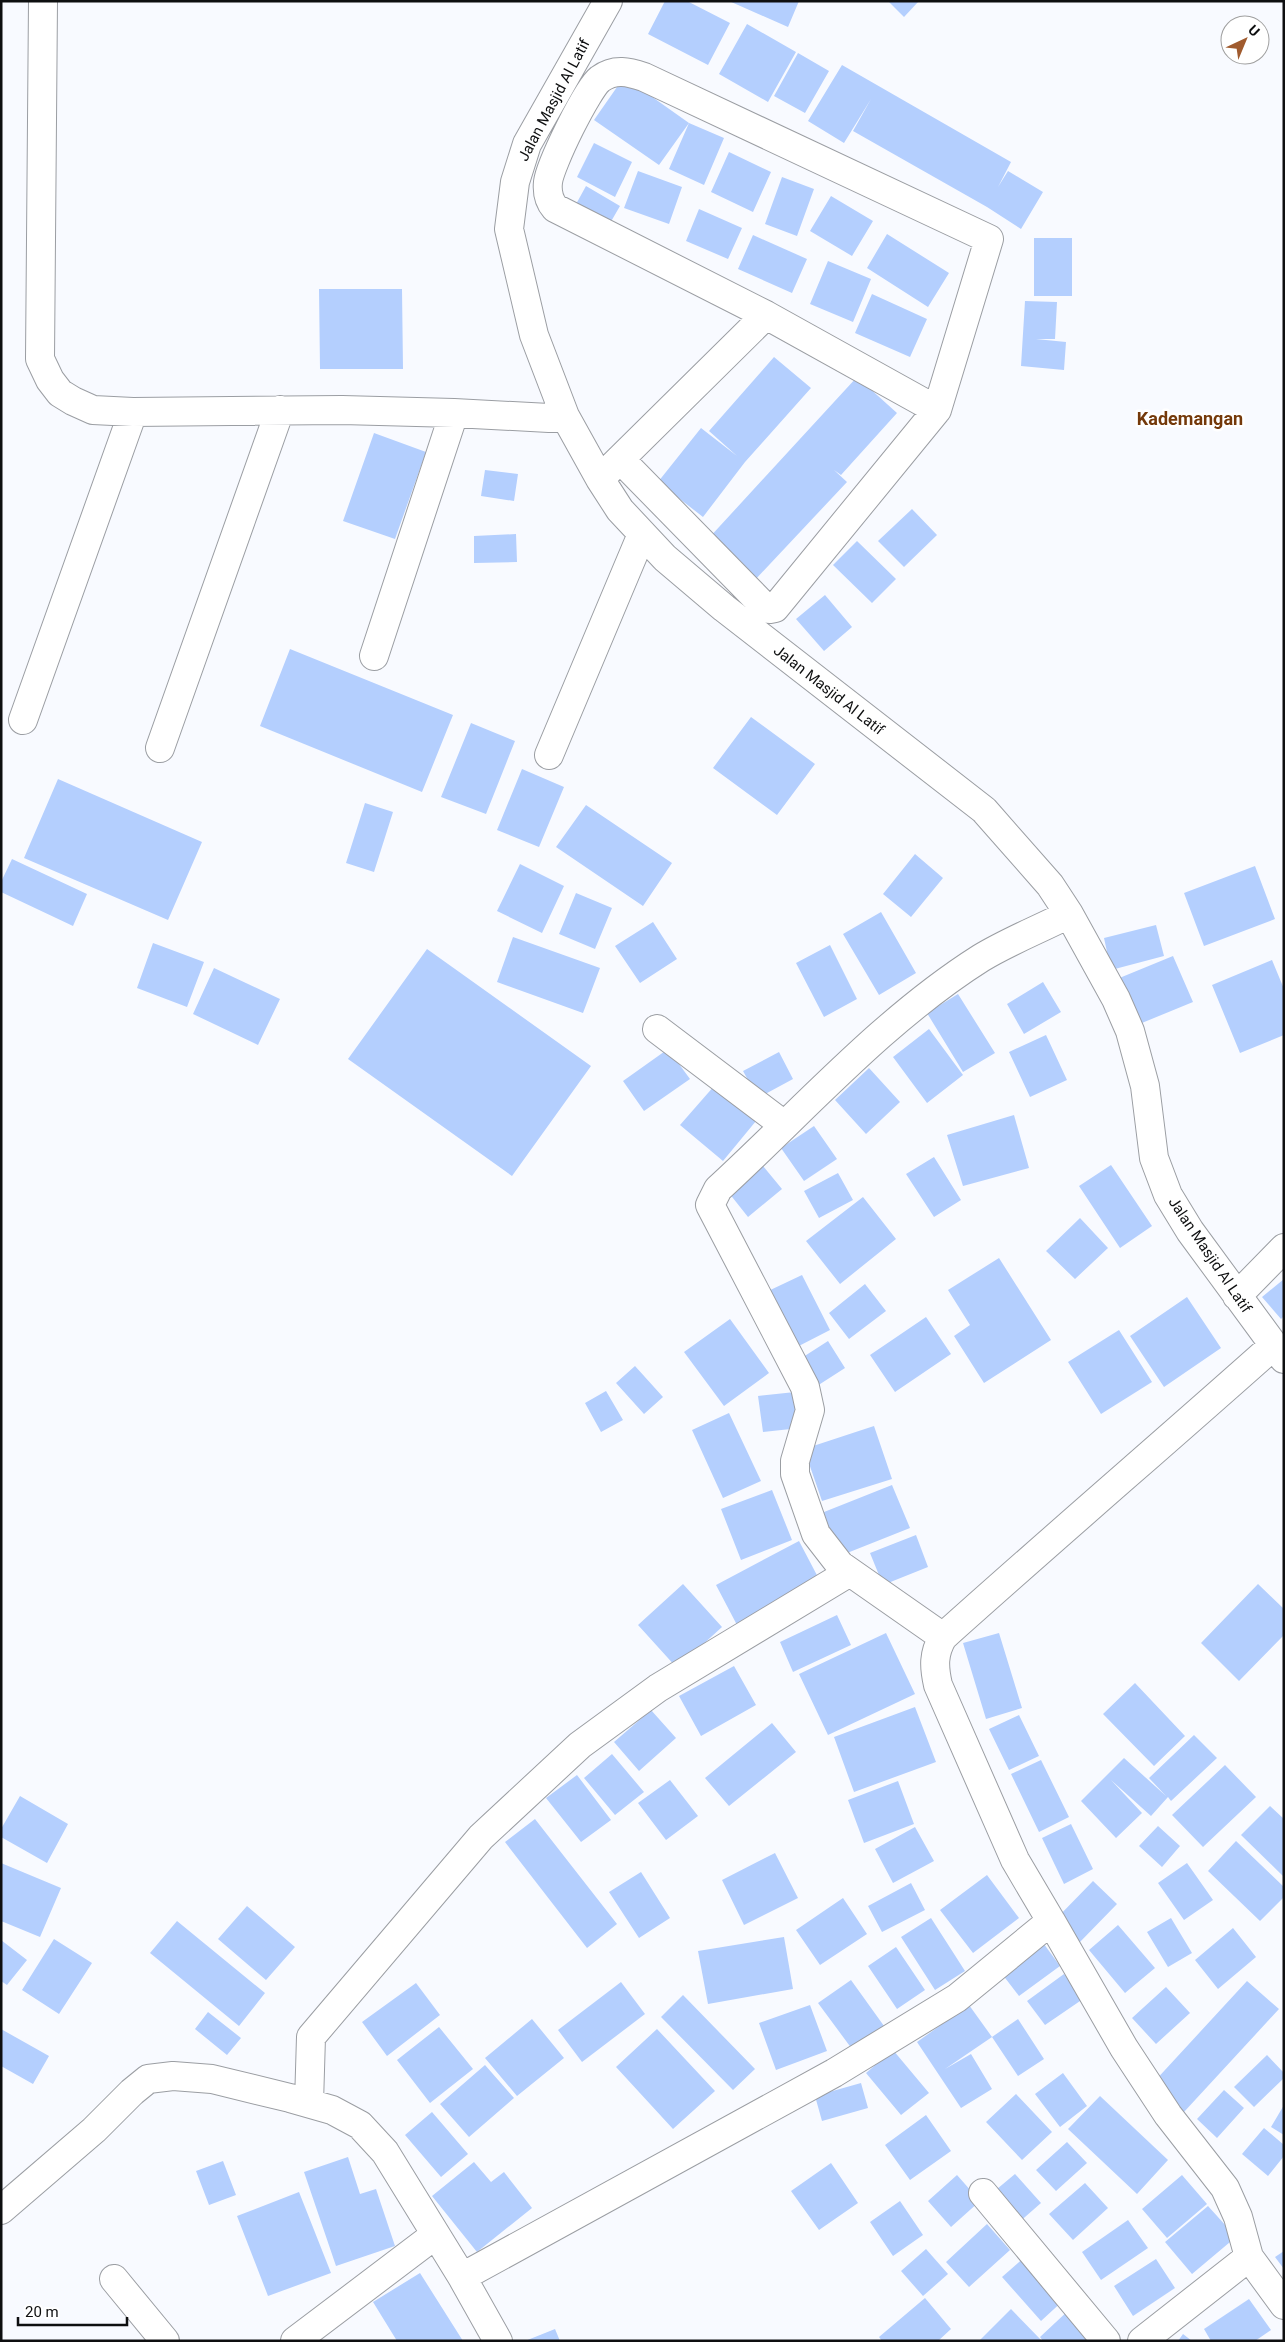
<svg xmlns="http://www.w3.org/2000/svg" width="1285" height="2342" font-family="Roboto,sans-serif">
<rect width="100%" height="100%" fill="#f8faff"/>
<path fill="#b4cffe" d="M665,1H687L730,23L708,65L648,34Z
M729,1H799L788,27Z
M888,1H919L904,17Z
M747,24L796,52L768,102L719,74Z
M798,53L829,71L805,113L774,96Z
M842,65L1011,162L998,187L1008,171L1043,192L1021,229L987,207L853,131L871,99L844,143L808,121Z
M624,77L689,123L724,138L704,185L669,169L689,123L659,165L594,120Z
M594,143L632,162L615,197L577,177Z
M729,152L771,172L753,212L711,192Z
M638,171L682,187L669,224L624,208Z
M782,177L814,189L797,236L765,224Z
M586,186L620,206L609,225L575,206Z
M831,196L873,221L852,256L810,231Z
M699,209L742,228L728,259L686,241Z
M887,234L949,273L928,307L867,268Z
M753,235L807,259L792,293L738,269Z
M1034,238H1072V296H1034Z
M828,261L871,279L853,322L810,304Z
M319,289H402L403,369H320Z
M872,294L927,319L910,357L855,333Z
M1025,301L1057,302L1055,339H1036L1066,342L1064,370L1021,366Z
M774,357L811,388L745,462L703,517L658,482L701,428L737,456L709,431Z
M857,377L897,413L841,475L834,470L847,482L754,581L708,539Z
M374,433L426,452L395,539L343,521Z
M485,470L518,474L514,501L481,496Z
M912,509L937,535L904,567L878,541Z
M516,534L517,562L474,563V536Z
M857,541L896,579L872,603L833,565Z
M825,595L852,627L824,651L796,619Z
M290,649L453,715L422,792L260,726Z
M751,717L815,764L777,815L713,768Z
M471,723L515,741L486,814L441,797Z
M522,769L564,787L539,847L497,830Z
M58,779L202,842L168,920L24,858Z
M365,803L393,812L374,872L346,863Z
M586,805L672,863L643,906L556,847Z
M915,854L943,878L911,917L883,894Z
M12,859L87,894L73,926L1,892V882Z
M520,864L564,886L542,933L497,911Z
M1255,866L1275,919L1204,946L1184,893Z
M576,893L612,908L595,949L559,934Z
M881,912L916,973L879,995L843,934Z
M653,922L677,959L640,983L615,946Z
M1156,925L1164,956L1111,970L1104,938Z
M513,937L600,968L583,1013L497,982Z
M153,943L204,962L187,1007L137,988Z
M830,945L857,999L824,1017L796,963Z
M427,949L591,1066L512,1176L348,1059Z
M1173,956L1193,1002L1137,1025L1117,979Z
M1272,960L1284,989V1035L1240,1053L1212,985Z
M214,968L280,999L258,1045L193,1014Z
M1043,982L1061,1012L1024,1034L1007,1004Z
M958,994L995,1053L963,1072L927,1013Z
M929,1029L963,1075L927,1103L893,1057Z
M1046,1035L1067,1080L1030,1097L1009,1052Z
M668,1049L690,1079L644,1111L623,1081Z
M779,1052L793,1079L758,1098L743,1071Z
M869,1068L900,1102L866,1134L835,1100Z
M715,1085L756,1121L723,1161L680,1125Z
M1014,1115L1029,1168L963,1186L947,1135Z
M814,1126L837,1159L804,1181L781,1148Z
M934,1157L961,1200L934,1217L906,1174Z
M759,1161L782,1189L748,1217L725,1188Z
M1111,1165L1152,1226L1120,1248L1079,1186Z
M838,1173L853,1200L819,1218L804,1191Z
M863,1197L896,1239L840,1284L806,1241Z
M1080,1218L1108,1248L1075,1279L1046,1251Z
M999,1258L1051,1340L984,1383L954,1336L970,1325L948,1290Z
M802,1275L830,1330L793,1349L764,1293Z
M1284,1279V1316L1281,1319L1262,1297Z
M865,1284L886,1311L849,1339L829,1313Z
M1187,1297L1221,1348L1164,1387L1130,1336Z
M926,1317L951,1354L895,1392L870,1355Z
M730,1319L769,1373L724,1406L684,1352Z
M1119,1330L1152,1382L1101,1414L1068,1362Z
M828,1341L845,1368L817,1386L800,1359Z
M635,1366L663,1397L644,1414L616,1383Z
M606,1391L623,1420L601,1432L585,1403Z
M795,1392L800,1428L763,1432L758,1396Z
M729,1413L761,1481L723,1498L692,1430Z
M874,1426L892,1479L822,1501L804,1449Z
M892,1485L910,1528L837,1557L819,1514Z
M772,1490L792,1540L741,1560L721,1509Z
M916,1535L928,1567L883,1585L870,1553Z
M799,1541L820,1581L737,1625L716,1585Z
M683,1584L722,1627L677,1668L638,1625Z
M1258,1584L1284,1609V1635L1239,1681L1201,1643Z
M837,1615L851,1645L793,1672L780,1642Z
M886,1633L915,1694L828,1735L799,1674Z
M999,1633L1022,1708L986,1719L963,1643Z
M734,1666L756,1705L701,1736L679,1696Z
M1135,1683L1185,1736L1154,1766L1103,1714Z
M915,1707L936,1762L854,1792L834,1737Z
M651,1710L676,1738L639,1771L614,1742Z
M1019,1715L1039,1756L1009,1770L989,1729Z
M772,1723L796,1752L729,1806L705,1778Z
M1194,1735L1217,1758L1171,1801L1168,1797L1151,1816L1111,1780L1142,1813L1116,1838L1081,1801L1124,1758L1166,1796L1149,1778Z
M612,1754L644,1792L615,1815L584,1778Z
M1041,1760L1069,1817L1039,1832L1011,1774Z
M1225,1765L1256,1797L1203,1847L1172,1815Z
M577,1775L611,1820L581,1842L546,1798Z
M670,1780L698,1816L666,1840L638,1803Z
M898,1781L914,1824L864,1843L848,1800Z
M20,1796L68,1824L47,1863L1,1837V1829Z
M1270,1806L1284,1819V1877L1241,1835Z
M535,1819L617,1924L587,1948L505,1842Z
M1071,1824L1093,1869L1064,1884L1042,1838Z
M1158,1826L1180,1846L1162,1867L1139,1846Z
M915,1827L934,1861L893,1883L875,1849Z
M1236,1841L1284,1887V1897L1260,1921L1208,1871Z
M775,1853L798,1898L744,1925L722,1880Z
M1,1863L61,1888L40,1937L1,1921Z
M1187,1863L1213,1900L1184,1920L1158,1883Z
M641,1872L670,1918L639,1938L609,1892Z
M987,1875L1019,1918L973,1953L940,1910Z
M1093,1881L1117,1904L1079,1943L1055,1920Z
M911,1883L925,1910L882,1932L868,1906Z
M843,1898L867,1934L820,1965L796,1930Z
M247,1906L295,1947L266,1980L218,1939Z
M931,1918L965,1971L935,1990L901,1937Z
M1171,1918L1192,1953L1168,1967L1147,1932Z
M177,1921L265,1993L239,2026L150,1953Z
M1118,1925L1155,1968L1125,1993L1089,1950Z
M1233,1928L1256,1957L1218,1989L1195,1960Z
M784,1937L793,1989L708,2004L698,1951Z
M54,1939L92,1963L59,2014L22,1990Z
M1,1940L27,1960L7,1985L1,1981Z
M1041,1940L1060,1966L1019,1996L999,1970Z
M896,1947L925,1990L897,2009L868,1966Z
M1064,1974L1083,1999L1045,2025L1027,2001Z
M851,1980L884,2026L852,2049L818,2003Z
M1247,1981L1279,2009L1184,2112L1153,2083Z
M621,1982L645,2014L582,2062L558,2030Z
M416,1983L440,2015L387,2056L362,2022Z
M1166,1987L1190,2013L1156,2044L1132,2018Z
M683,1995L755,2069L733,2090L661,2017Z
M810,2005L827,2051L776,2070L759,2023Z
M969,2005L992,2037L945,2069L971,2054L992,2089L961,2108L917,2042Z
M208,2012L241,2038L227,2055L195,2029Z
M532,2019L564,2058L517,2096L485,2058Z
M1018,2019L1044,2059L1018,2076L992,2037Z
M439,2027L473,2069L430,2103L397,2060Z
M1,2029L49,2056L33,2084L1,2066Z
M657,2029L715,2091L673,2129L616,2067Z
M893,2050L929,2093L901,2115L866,2073Z
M1267,2055L1284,2073V2078L1254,2107L1234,2087Z
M485,2065L514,2098L469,2137L440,2104Z
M1063,2073L1087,2106L1060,2127L1035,2094Z
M861,2083L868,2108L822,2121L815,2096Z
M1224,2090L1244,2108L1217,2138L1197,2119Z
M1016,2094L1052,2132L1022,2160L986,2122Z
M1100,2096L1168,2160L1137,2194L1068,2129Z
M1284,2105V2135L1271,2127Z
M432,2112L468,2154L441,2177L405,2135Z
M926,2115L951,2151L910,2180L885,2145Z
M1264,2128L1284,2145V2156L1268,2176L1242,2154Z
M1067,2142L1087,2163L1056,2191L1036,2170Z
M348,2157L360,2194L376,2189L395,2246L336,2266L304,2172Z
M223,2161L236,2195L209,2205L196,2171Z
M474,2162L491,2182L504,2172L532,2208L477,2252L432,2196Z
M831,2163L858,2203L819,2230L791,2191Z
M1015,2174L1041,2203L1017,2224L991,2194Z
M957,2175L980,2201L951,2227L928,2201Z
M1182,2175L1207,2204L1167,2238L1142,2209Z
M1085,2183L1108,2208L1073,2240L1049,2214Z
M299,2192L331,2273L268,2296L237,2216Z
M900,2201L923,2235L893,2256L870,2222Z
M1208,2206L1236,2237L1192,2274L1165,2242Z
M1128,2220L1148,2248L1101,2280L1082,2252Z
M987,2224L1010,2250L969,2287L946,2262Z
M926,2249L948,2274L923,2296L901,2271Z
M1284,2251V2269L1275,2257Z
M1027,2255L1066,2298L1041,2321L1002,2277Z
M1156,2259L1175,2288L1133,2316L1114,2286Z
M420,2273L463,2341H397L373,2302Z
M925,2298L951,2329L938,2341H882L879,2337Z
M1249,2299L1271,2330L1255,2341H1211L1204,2329Z
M1071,2308L1102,2341H1043L1040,2337Z
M1011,2309L1042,2341H979Z
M555,2329L560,2341H525Z
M1183,2334L1192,2341H1178Z"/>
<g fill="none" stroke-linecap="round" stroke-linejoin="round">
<defs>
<path id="minor" d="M43,1L40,359L50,380L60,393L73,401L93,410L133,412L342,410L454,413L549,418L565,416
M608,1L527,144L515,182L509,229L534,335L565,416L600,479L620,510L665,558L724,608L984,810L1050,885L1069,914L1116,999L1130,1031L1145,1086L1154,1158L1168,1195L1190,1231L1284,1359
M620,459L763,605L770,609L775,608L937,410L989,239L644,77C629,72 615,68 600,79C587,89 550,165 548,182C547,191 549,201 555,208L766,315L937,410
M608,471L766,315
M374,656L454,413
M23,720L133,412
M160,748L280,410
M549,755L642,534
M657,1029L784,1125
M1237,1296L1284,1248
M943,1637L840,1565L816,1534L795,1474V1461L810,1410L805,1387L710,1205L718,1189C803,1111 883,1020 981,958C1009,941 1040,929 1069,914
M1051,1921L1124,2048L1168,2115L1225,2188L1238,2217L1249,2257L1284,2305
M309,2103L311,2037L481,1837L580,1745L658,1688L850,1572
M983,2193L1106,2341
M1,2210L94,2130L132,2092L148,2079L173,2076L212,2079L290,2098L332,2110L360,2125L385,2152L462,2277L498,2341
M462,2277L834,2073L957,1998L1051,1921L1015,1860L938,1685C934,1667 933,1654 943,1637C1052,1539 1163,1444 1273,1346
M114,2279L165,2341
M295,2341L435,2235
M1142,2341L1249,2257"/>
</defs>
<use href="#minor" stroke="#9b9ea3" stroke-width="30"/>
<use href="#minor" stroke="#fff" stroke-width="28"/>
</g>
<g text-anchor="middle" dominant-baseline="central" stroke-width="5" stroke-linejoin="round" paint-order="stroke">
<g font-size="15" fill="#0e0f10" stroke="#fff">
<text transform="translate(554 100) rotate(-62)">Jalan Masjid Al Latif</text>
<text transform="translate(829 690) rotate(38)">Jalan Masjid Al Latif</text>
<text transform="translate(1210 1255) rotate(56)">Jalan Masjid Al Latif</text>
</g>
<g font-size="18" font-weight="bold" fill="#74390a" stroke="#fff">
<text x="1190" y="418">Kademangan</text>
</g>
</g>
<rect width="1285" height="2342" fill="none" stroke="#0e0f10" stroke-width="5"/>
<g transform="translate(1245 40) rotate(44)"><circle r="24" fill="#ffffff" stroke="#9f9f9f"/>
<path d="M0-4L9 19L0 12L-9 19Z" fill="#a05b2e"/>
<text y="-8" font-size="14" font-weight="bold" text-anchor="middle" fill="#0e0f10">U</text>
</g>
<path d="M18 2317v8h109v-8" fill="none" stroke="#0e0f10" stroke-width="2.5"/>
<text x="25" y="2317" font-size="15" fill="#0e0f10" stroke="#ffffff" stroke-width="4" paint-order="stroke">20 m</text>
</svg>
